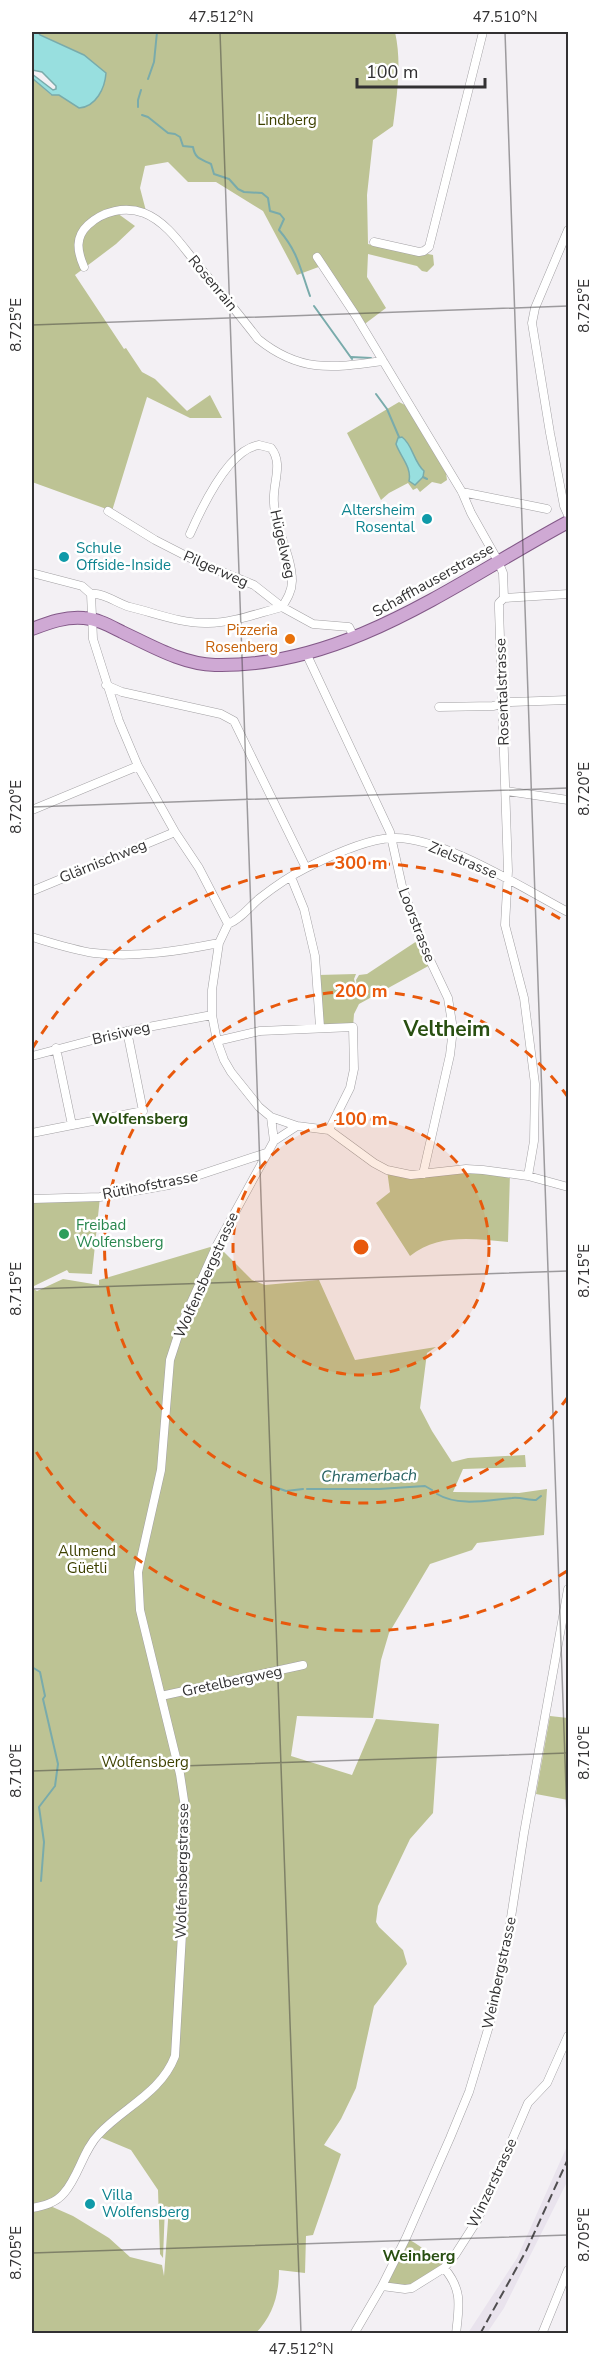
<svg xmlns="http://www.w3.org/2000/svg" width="600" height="2365" font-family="'Nunito Sans',sans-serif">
<rect width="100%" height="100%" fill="#f3f0f4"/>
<path fill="#e9e3ed" d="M568,2144V2180L504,2308L487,2333H468L517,2258Z"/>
<path fill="#bdc394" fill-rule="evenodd" d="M38,32H395C402,63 397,95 393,126L373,140L367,195L368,244L419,256L428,254L433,255L434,265L427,272L422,271L417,266L368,254L367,277L386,308L362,326L324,265L297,275L263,211L216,182H188L168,162L145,166L140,188L146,211L117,213L135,226L116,244L75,275L124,349L126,348L142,372L155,379L187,411L210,395L222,418H190L147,397L112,511L32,482V78L51,95H59L66,100L104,82L105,73L84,55L40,35Z
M399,402L405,405L446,473L447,480L441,484L432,482L420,492L417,488L413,490L408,483L389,493L381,500L347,433Z
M420,939L432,964L359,1004L354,1014L353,1027H320L318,975L356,974L354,979L358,993L356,980L359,975L367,974Z
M466,1169L510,1173L508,1242C475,1239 438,1233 410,1256L376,1203L390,1192L387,1170L411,1175Z
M100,1197L92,1274L69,1273L67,1270L32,1287V1199Z
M217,1245L252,1280L265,1285L319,1280L355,1360L436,1347L427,1353L420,1408L432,1431L452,1462L468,1458L525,1455L526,1467L463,1469L453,1492L519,1493L547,1489L544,1535L477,1543L472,1550L430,1564L389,1633L381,1660L373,1718L297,1716L291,1756L352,1775L376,1719L439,1724L433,1813L410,1839L378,1906L376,1922L379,1927L403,1950L407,1964L374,2006L356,2088L341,2119L324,2145L341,2154L313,2235L306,2236L305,2273L279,2270C279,2295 273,2315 256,2333H32V1288L37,1291L63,1279L99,1285V1280ZM95,2135L131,2150L158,2190L160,2254L163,2258L165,2206L169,2207L164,2276L162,2265L130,2257L109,2238L73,2216L48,2205L64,2194Z
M550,1716L568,1718V1800L536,1794Z
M406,2238C419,2244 427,2254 441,2257L450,2251L455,2255C437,2277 419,2287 390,2288L384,2280Z"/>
<path fill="#98dfdf" stroke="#79abab" stroke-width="1.5" d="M32,32H38L40,35L84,55L106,73C105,88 96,107 79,108L59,95H52L32,78V74L53,90L56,89V86L42,72L32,70Z
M402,437C413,445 413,461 424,471L423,477L415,485L409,481C412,467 400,456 396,444L398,438Z"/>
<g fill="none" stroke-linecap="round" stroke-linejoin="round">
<path stroke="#79abab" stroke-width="2" d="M148,79L154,62L157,32
M138,107V100L141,90
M142,115L148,117L168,133L175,134L180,137L183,146L193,147C195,159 201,159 211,164L214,174L229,179L238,189L244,192L262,193L268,198L270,211L280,214L284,219L279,230C298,252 300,268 310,296
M314,306L352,359
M351,357L371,358
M376,394L387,409L399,437
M423,477L427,479
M272,1486L286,1491L303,1489
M307,1489H379L425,1486L432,1490
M437,1494C459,1507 488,1500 512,1498C520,1497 528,1500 536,1500L541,1496
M32,1667L40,1672L45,1696L43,1699L58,1764L55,1786L39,1807L44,1842L41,1881"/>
<defs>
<path id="street" d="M568,230L535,308L532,323L550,433L564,506L568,515
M374,242L419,252L424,251L429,247L483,32
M317,257L356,316L462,492L471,513L498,561L503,573L504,598L499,603V609L508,871L505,925L524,998L535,1084L534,1141L528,1176
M84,267C77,251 75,237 88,225C103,211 125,206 144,213C167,222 182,246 197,264C218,289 238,313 258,339C300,373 332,368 383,361
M462,492L547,509
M108,511L155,540L198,562L254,585L282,607L313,624L349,627L354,637
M32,573L82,586L91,594L93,639L119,721L138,766L175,832L199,868L228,924L219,943L212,990V1015L217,1041L224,1060L231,1072L259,1107L271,1117L274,1141L217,1245L182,1323L170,1360L161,1470L138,1572L140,1610L180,1774L185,1807L184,1899L175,2056C161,2093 124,2107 99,2134C83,2150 79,2176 64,2193C56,2203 43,2206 32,2208
M91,594C103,592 118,604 130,607C155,613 182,624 208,623C233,623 258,613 282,607C287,599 292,591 292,581C292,555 275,530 274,503C272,484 284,464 271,448L259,445C229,449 201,509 190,534
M504,598L568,594
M306,653L390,832L402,886L420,939L448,998L453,1029L450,1055L423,1174
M106,685L122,692L221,714L234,721L306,868
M439,707L493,706L511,702L568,700
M506,791L568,800
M32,810L138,766
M291,877L304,909L315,956L320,1027
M32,891L175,832
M228,924C241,919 249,907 260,898C274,887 290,876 306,868C328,857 368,839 392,838C440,835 526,890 568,912
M32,937C52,943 73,950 94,953C135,958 179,951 219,943
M217,1041L260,1031L353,1027L354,1069L350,1088L329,1130
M56,1048L72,1125
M32,1056L127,1031L212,1015
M271,1117L297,1126
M32,1133L143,1111L127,1031
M274,1141L297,1126L329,1130L374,1163L387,1170L411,1175L466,1169L483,1170L528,1176L568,1187
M32,1199L100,1197L169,1185L266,1153
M161,1696L303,1665
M444,2268C463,2290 459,2306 456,2334
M382,2286L405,2289L412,2288L444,2268L455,2255L478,2219L528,2103L547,2083L568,2036
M354,2334L382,2286L406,2238L450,2138L469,2092L489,2026L508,1937L524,1833L568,1589
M542,2334L568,2270"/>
<path id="primary" d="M32,629C48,623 66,616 84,618C98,619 110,626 122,632C152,646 182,664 215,665C347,668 458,581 568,522"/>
</defs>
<use href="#street" stroke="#a2a0a3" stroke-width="9"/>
<use href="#primary" stroke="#835988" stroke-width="14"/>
<use href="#street" stroke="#fff" stroke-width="8"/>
<use href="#primary" stroke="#cfa9d4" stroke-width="12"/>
<path stroke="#504e50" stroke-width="2" stroke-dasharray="9 4.5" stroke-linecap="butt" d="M480,2334L526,2251L568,2159"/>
</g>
<path fill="none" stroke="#323132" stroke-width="1.5" stroke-opacity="0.45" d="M220,32L301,2334M505,32L568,1846M32,325L568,306M32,807L568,788M32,1289L568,1271M32,1771L568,1753M32,2253L568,2235"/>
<circle cx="361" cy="1247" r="128" fill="#e8590c" fill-opacity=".12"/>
<g fill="none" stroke="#e8590c" stroke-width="3" stroke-dasharray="10 8">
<circle cx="361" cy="1247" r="128"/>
<path d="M568 1397A256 256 0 1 1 568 1097"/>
<path d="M567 1571A384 384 0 0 1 32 1445M32 1049A384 384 0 0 1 567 923"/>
</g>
<g fill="#0f9aa8" stroke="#fff" stroke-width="2">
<circle cx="427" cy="519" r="6"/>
<circle cx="64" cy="557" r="6"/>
<circle cx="90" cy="2204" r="6"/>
</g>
<circle fill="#e8710a" stroke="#fff" stroke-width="2" cx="290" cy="639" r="6"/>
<circle fill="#2e9e5b" stroke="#fff" stroke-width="2" cx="64" cy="1234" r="6"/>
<g text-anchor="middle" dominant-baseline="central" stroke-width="5" stroke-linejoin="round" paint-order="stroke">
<g font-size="15" fill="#3e4100" stroke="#fff">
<text x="287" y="120">Lindberg</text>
<text x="87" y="1551">Allmend<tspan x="87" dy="17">Güetli</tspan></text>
<text x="145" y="1762">Wolfensberg</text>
</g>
<g font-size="15" fill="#323132" stroke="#fff">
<text transform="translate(213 283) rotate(50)">Rosenrain</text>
<text transform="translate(283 544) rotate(77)">Hügelweg</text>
<text transform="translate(216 569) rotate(24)">Pilgerweg</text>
<text transform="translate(433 580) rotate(-29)">Schaffhauserstrasse</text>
<text transform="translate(502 692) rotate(-92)">Rosentalstrasse</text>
<text transform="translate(463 860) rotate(23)">Zielstrasse</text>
<text transform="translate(103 861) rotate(-22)">Glärnischweg</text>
<text transform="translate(417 925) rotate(69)">Loorstrasse</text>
<text transform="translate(121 1033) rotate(-13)">Brisiweg</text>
<text transform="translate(150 1185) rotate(-11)">Rütihofstrasse</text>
<text transform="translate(206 1275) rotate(-66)">Wolfensbergstrasse</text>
<text transform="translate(232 1681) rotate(-12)">Gretelbergweg</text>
<text transform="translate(182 1871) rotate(-89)">Wolfensbergstrasse</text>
<text transform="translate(499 1973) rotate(-78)">Weinbergstrasse</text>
<text transform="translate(492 2183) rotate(-65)">Winzerstrasse</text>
</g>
<g font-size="15" fill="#0d838f" stroke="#fff" text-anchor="start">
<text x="415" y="510" text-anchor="end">Altersheim<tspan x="415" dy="17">Rosental</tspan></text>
<text x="76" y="548">Schule<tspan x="76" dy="17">Offside-Inside</tspan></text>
<text x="102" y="2195">Villa<tspan x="102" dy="17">Wolfensberg</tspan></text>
</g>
<g font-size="15" fill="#c56008" stroke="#fff" text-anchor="end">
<text x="278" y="630">Pizzeria<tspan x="278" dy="17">Rosenberg</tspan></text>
</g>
<g font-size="15" fill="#27864d" stroke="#fff" text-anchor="start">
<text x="76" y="1225">Freibad<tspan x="76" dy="17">Wolfensberg</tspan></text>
</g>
<g font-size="16" font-weight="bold" fill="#284f11" stroke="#fff">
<text x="140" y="1119">Wolfensberg</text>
<text x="419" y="2256">Weinberg</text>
</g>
<g font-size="16" font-style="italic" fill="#276262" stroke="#fff">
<text transform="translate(369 1476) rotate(-1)">Chramerbach</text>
</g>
<g font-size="21" font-weight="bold" fill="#284f11" stroke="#fff">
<text x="447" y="1029">Veltheim</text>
</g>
</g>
<circle cx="361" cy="1247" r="9" fill="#e8590c" stroke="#fff" stroke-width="3"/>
<g font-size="18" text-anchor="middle" font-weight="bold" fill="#e8590c" stroke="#fff" stroke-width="5" stroke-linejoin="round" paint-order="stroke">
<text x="361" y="869">300 m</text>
<text x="361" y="997">200 m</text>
<text x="361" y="1125">100 m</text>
</g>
<rect width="600" height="2365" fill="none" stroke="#ffffff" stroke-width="66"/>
<path d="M357 78v9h128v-9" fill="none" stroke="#323132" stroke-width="3"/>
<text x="366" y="78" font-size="18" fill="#323132" stroke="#ffffff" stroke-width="4.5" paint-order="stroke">100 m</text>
<rect x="33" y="33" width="534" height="2299" fill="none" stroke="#323132" stroke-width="2"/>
<g font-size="15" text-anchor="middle" fill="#323132">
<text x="221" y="22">47.512°N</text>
<text x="505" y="22">47.510°N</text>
<text transform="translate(584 306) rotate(-90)" y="5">8.725°E</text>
<text transform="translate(16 325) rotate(-90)" y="5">8.725°E</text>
<text transform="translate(584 789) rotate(-90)" y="5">8.720°E</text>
<text transform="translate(16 807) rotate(-90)" y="5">8.720°E</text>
<text transform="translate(584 1271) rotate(-90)" y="5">8.715°E</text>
<text transform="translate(16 1289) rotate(-90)" y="5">8.715°E</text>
<text transform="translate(584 1753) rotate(-90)" y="5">8.710°E</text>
<text transform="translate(16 1771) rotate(-90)" y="5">8.710°E</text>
<text transform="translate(584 2235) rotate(-90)" y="5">8.705°E</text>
<text transform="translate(16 2253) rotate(-90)" y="5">8.705°E</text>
<text x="301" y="2354">47.512°N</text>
</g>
</svg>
